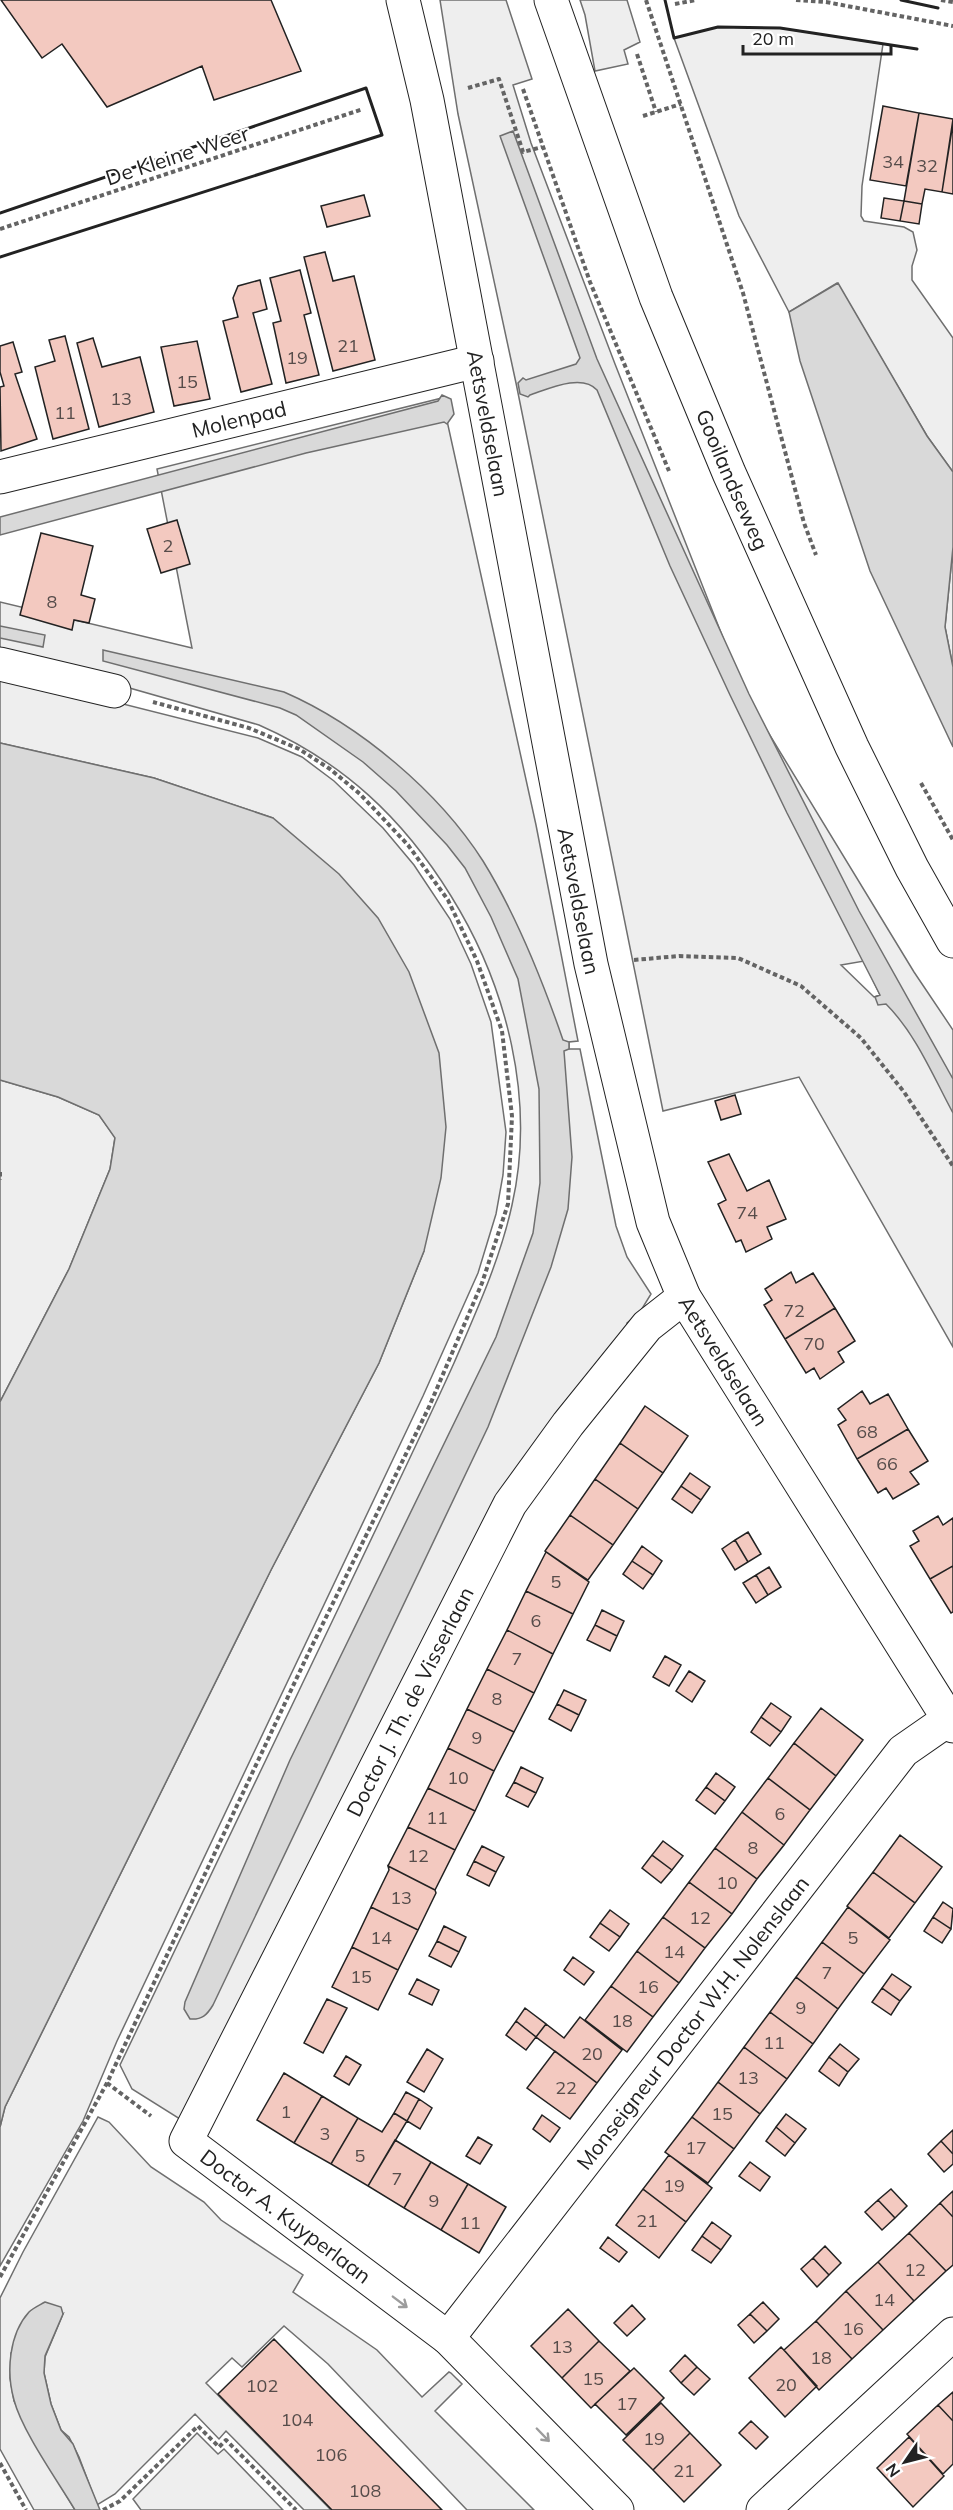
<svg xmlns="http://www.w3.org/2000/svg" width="953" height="2510" font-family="Mulish,sans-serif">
<rect width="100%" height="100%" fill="#fff"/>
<path fill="#eee" stroke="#6f6f6f" stroke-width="1.5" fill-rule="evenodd" d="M440,0H506L532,79L513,85L531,143L615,364L746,696L914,972L953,1030V1347L799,1077L663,1111L516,383L458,114ZM864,961L880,995L874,997L841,965Z
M580,0H627L640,42L624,50L628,64L595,71L585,15Z
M718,27L780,28L883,44L862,186L861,216L864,221L904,227L913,232L917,250L912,266V280L953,338V472L927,436L837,283L789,312L739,216L674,38Z
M442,398L536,825L578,1041L569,1042V1049H580L616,1226L627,1257L651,1294L640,1312L627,1323L633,1329L603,1357L559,1409L485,1520L183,2121L132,2089L120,2065C194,1913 266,1760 339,1607C377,1526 417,1445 454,1363C476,1312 500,1260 512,1205C536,1100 507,986 451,896C403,818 343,762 259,725L0,651V602L192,648L157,469Z
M953,547V667L945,627Z
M0,673L258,738L302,757L334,781L383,828L414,865L450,919L471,964L491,1022L506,1132L503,1175L496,1214L478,1273L423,1396L117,2041L83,2121L0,2266V2127L5,2107L271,1570L379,1363L424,1251L273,818L154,778L0,743Z
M0,1080L58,1097L99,1115L115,1137L110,1169L69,1269L0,1402Z
M98,2117L109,2122L151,2167L204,2202L221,2220L303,2275L293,2292L377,2350L422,2397L449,2372L451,2373L462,2384L435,2411L534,2510H467L328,2364L284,2326L242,2367L232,2358L206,2383L331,2510H304L226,2431L219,2439L195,2414L115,2494L97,2505L79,2457L69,2437L61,2430L51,2404L44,2373L45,2357L63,2314L11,2353L10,2378L14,2401L33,2440L75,2510H34L0,2449V2298L23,2252Z
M197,2433L218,2454L224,2449L283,2510H141L133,2499Z"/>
<path fill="#d9d9d9" stroke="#6f6f6f" stroke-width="1.5" d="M513,131L597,359L749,694L859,911L953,1079V1113C933,1076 916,1034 886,1004L878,1005L875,997L880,995L787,813L730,695L670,566L597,390C582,373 548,389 530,395L528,397L520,394L518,383L523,378L526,380L576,364L580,358L500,136Z
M838,283L927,436L953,472V547L945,627L953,667V747L870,571L800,361L789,312Z
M442,395L451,399L454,414L447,424L444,422L306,453L0,535V517L438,401Z
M0,626L45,635L43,647L0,638Z
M103,650L284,692C360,725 439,792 483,861C517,916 542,979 563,1040L569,1042V1049L564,1051L572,1157L568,1209L551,1267L488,1427L213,2005C207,2015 202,2020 190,2019L184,2009L185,2002L290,1760L496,1337L533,1233L540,1183L539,1089L518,979L491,917L465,868L447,845L396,791L363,762L296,715L280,708L103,661Z
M0,743L154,778L273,818L339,874L378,918L409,972L439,1053L446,1127L441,1178L424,1251L379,1363L271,1570L5,2107L0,2127V1402L69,1269L110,1169L115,1138L99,1115L58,1097L0,1080Z
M45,2302L61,2307L63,2314L45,2356L44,2373L51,2404L61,2430L73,2444L100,2510H75C57,2480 22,2431 14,2400C6,2372 9,2334 29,2312C33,2308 40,2305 45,2302Z"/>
<path fill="#f3c9c0" stroke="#222" stroke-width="1.5" d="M1,0H271L301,71L214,100L202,66L107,107L62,44L42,58Z
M883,106L919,113L906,186L870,180Z
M919,113L953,119L942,192L925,189L922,204L904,201Z
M953,123V194L942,192Z
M364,195L370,216L327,227L321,206Z
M884,198L904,201L900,221L881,218Z
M904,201L922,204L919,224L900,221Z
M325,252L333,281L354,276L375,360L333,371L304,257Z
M300,270L311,313L304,315L319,375L286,383L273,323L281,321L270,278Z
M260,280L267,309L253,313L272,384L241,392L223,321L238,317L233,298L238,286Z
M65,336L89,429L53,439L35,367L55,361L49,340Z
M93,338L102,367L140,357L154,412L99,427L77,343Z
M197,341L210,399L174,406L161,347Z
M13,342L22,372L15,374L37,439L1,451L0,387L4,386L0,372V346Z
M177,520L190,564L161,573L147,529Z
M41,533L93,546L81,595L95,599L89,623L74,620L72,630L20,615Z
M735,1095L741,1114L721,1120L715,1101Z
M729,1154L747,1191L769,1180L786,1219L767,1227L772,1239L746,1252L741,1240L736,1242L718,1204L726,1200L708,1162Z
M791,1272L796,1283L813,1273L835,1308L785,1339L764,1305L772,1300L765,1289Z
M835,1308L855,1341L838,1352L844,1362L820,1379L814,1368L806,1373L785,1339Z
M862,1391L870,1404L888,1394L908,1429L857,1459L838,1425L846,1420L838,1409Z
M645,1406L688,1436L663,1473L620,1443Z
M908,1429L928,1461L910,1472L919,1484L893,1499L886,1488L878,1493L857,1459Z
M620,1443L663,1473L638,1509L595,1479Z
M690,1473L710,1487L701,1500L681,1486Z
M595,1479L638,1509L613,1545L570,1515Z
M681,1486L701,1500L692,1513L672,1499Z
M570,1515L613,1545L588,1580L545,1551Z
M938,1516L943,1525L953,1518V1566L930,1579L910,1546L919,1541L913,1531Z
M748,1532L761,1554L748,1562L735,1540Z
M735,1540L748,1562L735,1570L722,1549Z
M642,1546L662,1561L653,1575L632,1561Z
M546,1552L589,1582L573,1614L526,1591Z
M632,1561L653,1575L643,1589L623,1574Z
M953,1566V1612L951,1613L930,1579Z
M769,1567L781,1587L768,1595L756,1575Z
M756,1575L768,1595L756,1603L743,1583Z
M526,1591L573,1614L553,1654L507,1630Z
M602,1610L624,1621L617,1636L595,1625Z
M595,1625L617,1636L610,1651L587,1640Z
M507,1630L553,1654L534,1693L487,1669Z
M665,1656L681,1665L669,1686L653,1677Z
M487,1669L534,1693L514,1732L467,1709Z
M689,1671L705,1681L692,1702L676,1691Z
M564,1690L586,1700L579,1715L557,1704Z
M771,1703L791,1717L781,1732L761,1717Z
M557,1704L579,1715L571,1731L549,1719Z
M821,1708L863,1740L836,1776L794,1743Z
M467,1709L514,1732L494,1771L448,1748Z
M761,1717L781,1732L770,1746L751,1732Z
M794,1743L836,1776L810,1810L768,1778Z
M448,1748L494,1771L475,1811L428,1788Z
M521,1767L543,1778L536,1793L514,1782Z
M716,1773L735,1787L725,1801L706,1787Z
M768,1778L810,1810L784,1845L742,1812Z
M514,1782L536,1793L528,1807L506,1796Z
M706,1787L725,1801L715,1814L696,1800Z
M428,1788L475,1811L455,1850L408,1827Z
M742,1812L784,1845L757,1879L715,1848Z
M408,1827L455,1850L435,1890L388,1866Z
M900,1835L942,1867L915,1903L873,1872Z
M663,1841L683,1856L672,1870L652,1855Z
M482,1846L504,1857L496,1872L474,1861Z
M715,1848L757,1879L732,1914L689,1882Z
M652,1855L672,1870L661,1883L642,1868Z
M474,1861L496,1872L489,1886L467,1875Z
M388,1866L435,1890L436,1893L418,1930L371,1907L389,1870Z
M873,1872L915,1903L889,1938L847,1906Z
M689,1882L732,1914L705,1948L663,1917Z
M943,1902L953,1909L951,1929L933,1917Z
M371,1907L418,1930L398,1970L352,1947Z
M848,1907L890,1940L864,1974L822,1942Z
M610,1910L629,1924L620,1937L600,1923Z
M663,1917L705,1948L679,1983L637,1951Z
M933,1917L951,1929L942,1943L924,1931Z
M600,1923L620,1937L609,1951L590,1937Z
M444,1926L466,1937L459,1952L437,1941Z
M437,1941L459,1952L451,1967L429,1956Z
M822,1942L864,1974L838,2009L796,1977Z
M352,1947L398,1970L378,2010L332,1987Z
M637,1951L679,1983L653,2017L611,1986Z
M573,1957L594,1972L584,1985L564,1970Z
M892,1974L911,1987L900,2001L882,1988Z
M796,1977L838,2009L813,2044L770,2012Z
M417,1979L439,1990L432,2005L409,1994Z
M611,1986L653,2017L627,2052L585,2020Z
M882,1988L900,2001L891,2015L872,2002Z
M327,1999L347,2008L323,2053L304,2043Z
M525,2008L546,2024L536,2037L516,2021Z
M770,2012L813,2044L787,2079L744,2047Z
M580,2017L622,2050L597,2083L536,2037L546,2024L564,2038Z
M516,2021L536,2037L526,2050L506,2035Z
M840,2044L859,2059L848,2072L829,2057Z
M744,2047L787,2079L760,2114L718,2082Z
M427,2049L443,2059L424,2092L407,2082Z
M555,2051L597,2083L570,2119L527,2088Z
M346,2056L361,2065L349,2085L334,2076Z
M829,2057L848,2072L839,2086L819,2071Z
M284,2073L322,2096L294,2143L257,2120Z
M718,2082L760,2114L734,2149L692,2117Z
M406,2092L419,2099L407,2121L394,2113Z
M322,2096L358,2118L331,2164L294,2143Z
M419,2099L432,2108L420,2129L407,2121Z
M394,2113L407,2121L368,2186L331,2164L358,2118L382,2132Z
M786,2114L806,2129L795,2143L776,2127Z
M542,2115L560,2128L550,2142L533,2129Z
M692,2117L734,2149L708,2183L665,2152Z
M776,2127L795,2143L785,2156L766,2141Z
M953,2130V2154L941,2141Z
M478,2137L492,2145L480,2164L466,2156Z
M395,2140L431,2162L404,2208L368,2186Z
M941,2141L953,2154V2164L944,2172L928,2154Z
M669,2155L712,2188L686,2222L643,2189Z
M431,2162L468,2184L441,2230L404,2208Z
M750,2162L770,2177L760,2191L739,2176Z
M468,2184L506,2207L479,2253L441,2230Z
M643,2189L686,2222L659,2258L616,2225Z
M891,2189L907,2206L895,2218L878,2200Z
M953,2191V2217L940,2203Z
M878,2200L895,2218L882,2230L865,2212Z
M940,2203L953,2217V2265L946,2271L909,2233Z
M712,2222L731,2236L721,2250L702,2236Z
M909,2233L946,2271L914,2301L878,2262Z
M702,2236L721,2250L711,2263L692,2250Z
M608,2237L627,2252L619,2262L600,2248Z
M825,2246L841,2263L829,2275L813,2258Z
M813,2258L829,2275L817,2287L801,2269Z
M878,2262L914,2301L883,2330L846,2291Z
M846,2291L883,2330L852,2359L816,2321Z
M763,2302L779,2319L767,2331L750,2314Z
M632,2305L645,2319L627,2336L614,2323Z
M568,2309L599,2341L562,2378L531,2346Z
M750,2314L767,2331L754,2343L738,2325Z
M816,2321L852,2359L819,2390L784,2350Z
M274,2339L442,2510H332L218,2394Z
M599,2341L630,2371L591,2408L562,2378Z
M781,2347L817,2386L785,2417L749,2378Z
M685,2355L697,2367L681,2383L670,2371Z
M697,2367L710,2379L694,2395L681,2383Z
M634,2368L664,2398L626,2435L595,2404Z
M953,2392V2421L938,2405Z
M661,2403L690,2433L653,2470L623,2440Z
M938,2405L953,2421V2464L943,2474L907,2434Z
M751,2421L768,2437L756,2449L739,2433Z
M690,2433L721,2465L684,2502L653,2470Z
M909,2437L944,2476L913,2507L877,2468Z"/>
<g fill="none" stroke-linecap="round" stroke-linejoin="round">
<defs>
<g id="street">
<path id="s1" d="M0,477L477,361"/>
<path d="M0,664L114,691"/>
<path id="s2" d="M448,2338L903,1751L949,1719"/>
<path id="s3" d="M617,2510L448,2338L186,2141L510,1504L568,1424L647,1326L684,1297"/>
<path d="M763,2510L953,2334"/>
</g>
<g id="secondary">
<path id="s4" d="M403,0L427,100L591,964L653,1222L684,1297L953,1726"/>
</g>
<g id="primary">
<path id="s5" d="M551,0L656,297L729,473L852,747L912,868L953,941"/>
</g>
</defs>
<use href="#street" stroke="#222" stroke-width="35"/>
<use href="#secondary" stroke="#222" stroke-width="35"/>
<use href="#primary" stroke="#222" stroke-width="35"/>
<path stroke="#646464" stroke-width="4" stroke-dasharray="4.5 3" stroke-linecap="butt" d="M646,0L743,293L804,523L816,555
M796,0L826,2L953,26
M941,0L953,2
M675,4L696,0
M637,54L656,112
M468,88L499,79L523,152L542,147
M523,89L590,282L669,471
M643,116L681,104
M0,229L363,109
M921,783L953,840
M634,960L679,956L738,958L801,986L861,1038L904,1092L953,1166
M0,1172V1180
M107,2083L151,2116
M0,2277L107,2083L308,1654L429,1407L482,1283L508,1204L512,1116L502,1031L477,961L448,900L408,845L360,794L330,769L299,749L249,728L153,702
M0,2463L26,2510
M103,2510L120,2501L198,2426L219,2447L226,2440L296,2510"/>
<use href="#street" stroke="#fff" stroke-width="33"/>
<use href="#secondary" stroke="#fff" stroke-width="33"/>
<use href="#primary" stroke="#fff" stroke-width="33"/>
<path stroke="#222" stroke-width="3" d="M665,0L674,38L718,27L780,28L917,49
M901,0L938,8
M0,213L366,88L382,135L0,257"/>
</g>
<defs><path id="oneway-shaft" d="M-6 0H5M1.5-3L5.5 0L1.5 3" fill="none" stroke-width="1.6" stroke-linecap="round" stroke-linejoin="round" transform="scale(1.5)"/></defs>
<g stroke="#9c9c9c">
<use href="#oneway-shaft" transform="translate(400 2302) rotate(37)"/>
<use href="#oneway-shaft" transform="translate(543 2435) rotate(46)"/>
</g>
<g text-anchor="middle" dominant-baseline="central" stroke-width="4.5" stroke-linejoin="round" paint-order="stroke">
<g font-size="18" fill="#564c4a">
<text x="893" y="161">34</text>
<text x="927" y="165">32</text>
<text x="348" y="345">21</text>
<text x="297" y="357">19</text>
<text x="187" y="381">15</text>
<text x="121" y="398">13</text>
<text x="65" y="412">11</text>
<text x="168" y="545">2</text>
<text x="52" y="601">8</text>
<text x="747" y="1212">74</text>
<text x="794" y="1310">72</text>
<text x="814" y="1343">70</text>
<text x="867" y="1431">68</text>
<text x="887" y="1463">66</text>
<text x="556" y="1581">5</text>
<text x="536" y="1620">6</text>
<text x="517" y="1658">7</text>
<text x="497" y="1698">8</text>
<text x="477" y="1737">9</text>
<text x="458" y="1777">10</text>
<text x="780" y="1813">6</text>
<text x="437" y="1817">11</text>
<text x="753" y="1847">8</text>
<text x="418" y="1855">12</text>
<text x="727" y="1882">10</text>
<text x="401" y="1897">13</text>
<text x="700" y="1917">12</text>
<text x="381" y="1937">14</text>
<text x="853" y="1937">5</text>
<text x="674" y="1951">14</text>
<text x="827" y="1972">7</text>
<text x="361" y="1976">15</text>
<text x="648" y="1986">16</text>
<text x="801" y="2007">9</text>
<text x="622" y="2020">18</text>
<text x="774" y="2042">11</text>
<text x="592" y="2053">20</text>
<text x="748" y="2077">13</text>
<text x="566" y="2087">22</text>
<text x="286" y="2111">1</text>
<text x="722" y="2113">15</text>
<text x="325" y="2133">3</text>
<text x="696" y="2147">17</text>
<text x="360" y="2155">5</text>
<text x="397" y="2178">7</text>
<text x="674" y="2185">19</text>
<text x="434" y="2200">9</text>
<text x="647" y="2220">21</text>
<text x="470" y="2222">11</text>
<text x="915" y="2269">12</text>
<text x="884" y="2299">14</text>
<text x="853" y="2328">16</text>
<text x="562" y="2346">13</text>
<text x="821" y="2357">18</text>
<text x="593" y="2378">15</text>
<text x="786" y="2384">20</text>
<text x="262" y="2385">102</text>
<text x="627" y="2403">17</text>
<text x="297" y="2419">104</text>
<text x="654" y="2438">19</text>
<text x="331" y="2454">106</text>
<text x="684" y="2470">21</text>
<text x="365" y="2490">108</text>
</g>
<g font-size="21" fill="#222" stroke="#fff">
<text transform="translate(177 155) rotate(-18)">De Kleine Weer</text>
<text stroke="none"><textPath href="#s1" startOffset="246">Molenpad</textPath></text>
<text stroke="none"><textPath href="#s4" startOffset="432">Aetsveldselaan</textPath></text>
<text stroke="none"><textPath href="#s5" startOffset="513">Gooilandseweg</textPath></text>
<text stroke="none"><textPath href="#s4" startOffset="918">Aetsveldselaan</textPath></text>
<text stroke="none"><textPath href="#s4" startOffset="1404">Aetsveldselaan</textPath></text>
<text stroke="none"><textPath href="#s3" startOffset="1062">Doctor J. Th. de Visserlaan</textPath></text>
<text stroke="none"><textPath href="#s2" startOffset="399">Monseigneur Doctor W.H. Nolenslaan</textPath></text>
<text transform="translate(286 2216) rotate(37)">Doctor A. Kuyperlaan</text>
</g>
</g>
<g transform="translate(905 2462) rotate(235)" stroke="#ffffff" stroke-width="4.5" paint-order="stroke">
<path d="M0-4.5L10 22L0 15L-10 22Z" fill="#222222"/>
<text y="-9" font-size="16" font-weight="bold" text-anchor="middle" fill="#222222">N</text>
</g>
<path d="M743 45v9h148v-9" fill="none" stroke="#222222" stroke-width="3"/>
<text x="752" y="45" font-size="18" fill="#222222" stroke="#ffffff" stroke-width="4.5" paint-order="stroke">20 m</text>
</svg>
